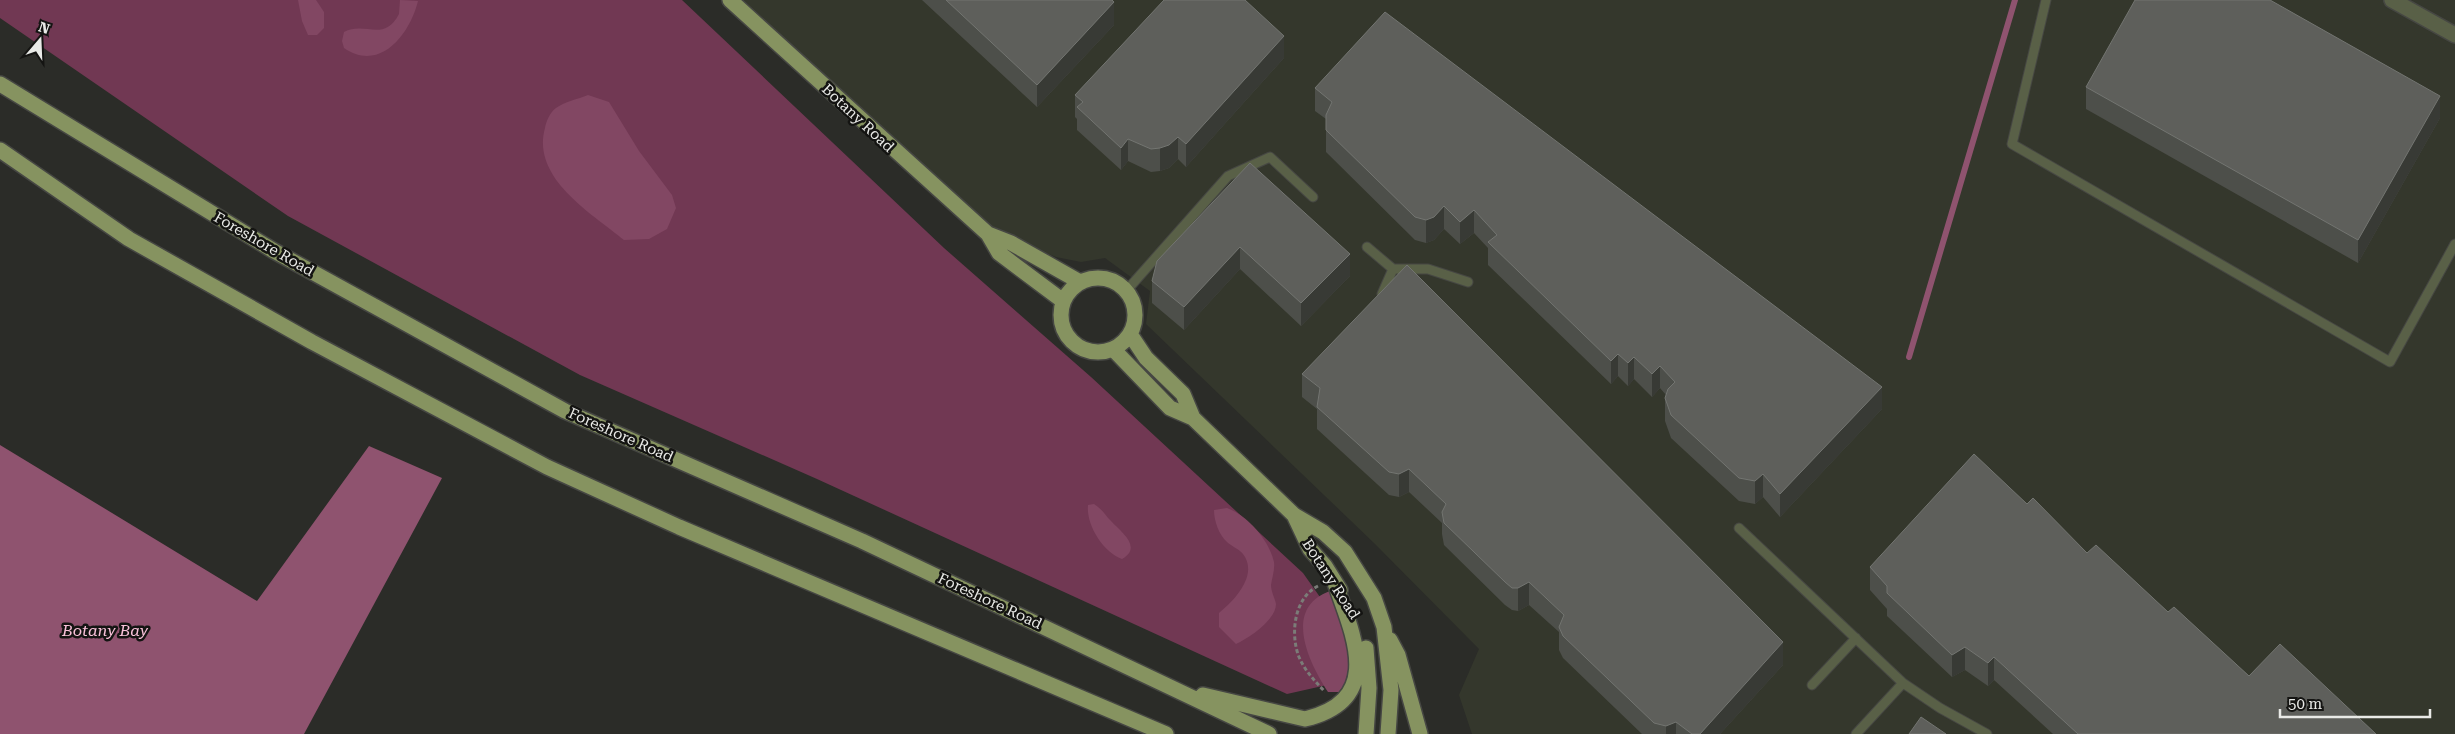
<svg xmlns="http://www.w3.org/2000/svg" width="2455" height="734" font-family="'Roboto Serif',serif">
<rect width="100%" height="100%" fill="#2b2c28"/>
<path fill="#34372c" d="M730,0H2455V734H1472L1459,695L1479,649L1375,544L1146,324L1150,291L1105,258L1081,262L1056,257L984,228Z"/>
<path fill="#713853" d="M0,0H682L944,248L1091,377L1303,573L1327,607V685L1287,694L817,479L580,375L288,216L0,18Z"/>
<path fill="#824763" d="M298,0H316L324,12V28L317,35H308L302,21Z
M400,0L418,1C410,34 380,73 344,48L342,41L344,32C365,21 384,43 399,14Z
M588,95L609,102L639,151L672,195L676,208L667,229L649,239L624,240C591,213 531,178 545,128C546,122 550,112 556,108C564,102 578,99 588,95Z
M1094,504C1102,509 1105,515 1111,521C1121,532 1143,547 1122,559C1103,552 1086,525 1088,505Z
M1227,508C1248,516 1269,540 1274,562C1275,570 1272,578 1271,585C1271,592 1275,598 1276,604C1276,620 1249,638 1236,644L1219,627V613C1234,601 1259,575 1243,554C1239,549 1231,546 1227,542C1219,535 1214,521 1214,510Z
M1330,591L1352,653L1345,684L1339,692H1328C1309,663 1282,608 1330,591Z"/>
<path fill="#8f536f" d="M0,445L257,601L369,446L442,478L304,734H0Z"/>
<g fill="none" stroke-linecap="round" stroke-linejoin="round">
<path stroke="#8f536f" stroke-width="6" d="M1909,357L2015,0"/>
<defs>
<path id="lane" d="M2046,0L2012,144L2390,362L2455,244
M1367,247L1393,269H1428L1468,282
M1127,290L1228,176L1270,157L1313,197
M1382,294L1393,269
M1739,528L1903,683L1940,708L1987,734
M1812,685L1856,638
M1856,734L1903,683"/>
<path id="street" d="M2392,0L2455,35"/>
<path id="primary" d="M730,0L988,234L999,253L1063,301
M0,84L274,251L565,411L862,541L1269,734
M0,150L129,239L312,342L547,467L679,527L1166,734
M988,234L1011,243L1080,282
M1061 315a37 37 0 1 1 74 0a37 37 0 1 1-74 0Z
M1130,334L1146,358L1183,394L1193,418
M1113,349L1170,408L1193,418L1294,515L1323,532L1345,552L1374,598L1384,627L1391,690L1388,734
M1294,515L1310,549L1325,566L1340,590
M1390,640L1398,655L1420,734
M1366,648L1369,688L1366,734
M1203,695L1305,719C1384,700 1354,637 1335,583"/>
</defs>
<use href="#lane" stroke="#464743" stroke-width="11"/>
<use href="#street" stroke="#464743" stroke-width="18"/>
<use href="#primary" stroke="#464743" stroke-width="18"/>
<path stroke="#7b7c78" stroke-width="3" stroke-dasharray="4 2.5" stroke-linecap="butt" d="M1318,586C1294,598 1290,634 1299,657C1305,671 1315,681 1325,692"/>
<use href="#lane" stroke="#596047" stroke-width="9"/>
<use href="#street" stroke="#596047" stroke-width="15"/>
<use href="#primary" stroke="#869360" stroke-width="15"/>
</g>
<path fill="#4d4f4a" d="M922,0H1112L1114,25L1037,107Z
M1284,58L1186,167L1178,159L1169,168L1160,171L1151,172L1128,161L1121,170L1077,130V119L1075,117V95Z
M2086,87L2440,118L2358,263L2086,109Z
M1315,88L1882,409L1780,517L1763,497L1755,504L1739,501L1671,438L1665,421V398L1666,395L1660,388L1652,397L1634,379L1628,386L1618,376L1611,384L1488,265V248L1474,233L1460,244L1444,229L1434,240L1426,243L1415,240L1326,152V119L1315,111Z
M1250,163L1350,276L1301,326L1240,269L1184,330L1152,303V281Z
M1302,374L1783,665L1720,734H1642L1563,658L1559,650V632L1529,605L1518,611L1512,610L1505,605L1444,545L1442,534V523L1409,492L1399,497L1389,495L1317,429V409L1302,397Z
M2027,504L2087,553L2168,612L2249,676L2376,734H2053L1994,680L1988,686L1965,670L1952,677L1887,616V609L1870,590V567Z"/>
<path fill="#383a35" d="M1114,2V25L1037,107V85Z
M1284,36V58L1186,167V144Z
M2440,96V118L2358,263V240Z
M1178,137V159L1169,168L1160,171V148Z
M1128,139V161L1121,170V148Z
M1444,206V229L1434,240L1426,243V220Z
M1474,210V233L1460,244V222Z
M1240,247V269L1184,330V307Z
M1350,254V276L1301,326V303Z
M1618,354V376L1611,384V361Z
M1634,357V379L1628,386V363Z
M1660,366V388L1652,397V374Z
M1882,387V409L1780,517V494Z
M1409,469V492L1399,497V474Z
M1763,474V497L1755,504V481Z
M1529,582V605L1518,611V588Z
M1783,642V665L1720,734H1700Z
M1965,647V670L1952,677V655Z
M1994,657V680L1988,686V663Z
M1676,722V734H1666V726Z"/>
<path fill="#5e5f5b" stroke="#737571" d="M946,0H1112L1114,2L1037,85Z
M1164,0H1245L1284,36L1186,144L1178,137L1169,145L1160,148L1151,149L1128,139L1121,148L1077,107L1083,102L1075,95Z
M2135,0H2270L2440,96L2358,240L2086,87Z
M1385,12L1882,387L1780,494L1763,474L1755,481L1739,478L1671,415L1665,398L1668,389L1675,382L1660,366L1652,374L1634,357L1628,363L1618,354L1611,361L1488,242L1497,235L1474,210L1460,222L1444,206L1434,217L1426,220L1415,217L1326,130V115L1332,102L1315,88Z
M1250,163L1350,254L1301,303L1240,247L1184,307L1152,281L1157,261Z
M1407,265L1783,642L1700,734H1692L1676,722L1666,726L1654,723L1563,636L1559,627L1564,615L1529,582L1518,588H1512L1505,582L1444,523L1442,512L1446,504L1409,469L1399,474L1389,472L1317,407L1320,388L1302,374Z
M1974,454L2027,504L2033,498L2087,553L2096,545L2168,612L2174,607L2249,676L2280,644L2376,734H2078L1994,657L1988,663L1965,647L1952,655L1887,593V586L1870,567Z
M1921,717L1946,734H1909Z"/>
<g text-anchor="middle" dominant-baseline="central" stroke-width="5" stroke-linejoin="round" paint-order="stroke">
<g font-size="15" fill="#e9eae7" stroke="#141412">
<text transform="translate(858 118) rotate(43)">Botany Road</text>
<text transform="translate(264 244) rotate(30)">Foreshore Road</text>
<text transform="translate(621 435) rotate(24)">Foreshore Road</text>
<text transform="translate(1331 579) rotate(57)">Botany Road</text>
<text transform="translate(990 601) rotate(25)">Foreshore Road</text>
</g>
<g font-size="16" font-style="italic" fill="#f9c1d9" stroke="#141412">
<text x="105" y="630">Botany Bay</text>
</g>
</g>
<g transform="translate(40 40) rotate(19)" stroke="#141412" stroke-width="4" paint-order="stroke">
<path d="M0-4L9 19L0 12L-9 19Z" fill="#e9eae7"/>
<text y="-8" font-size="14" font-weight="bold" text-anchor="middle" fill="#e9eae7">N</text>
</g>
<path d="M2280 709v8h150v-8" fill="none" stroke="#e9eae7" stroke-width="2.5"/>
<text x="2288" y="709" font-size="15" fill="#e9eae7" stroke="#141412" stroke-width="4" paint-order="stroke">50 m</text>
</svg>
